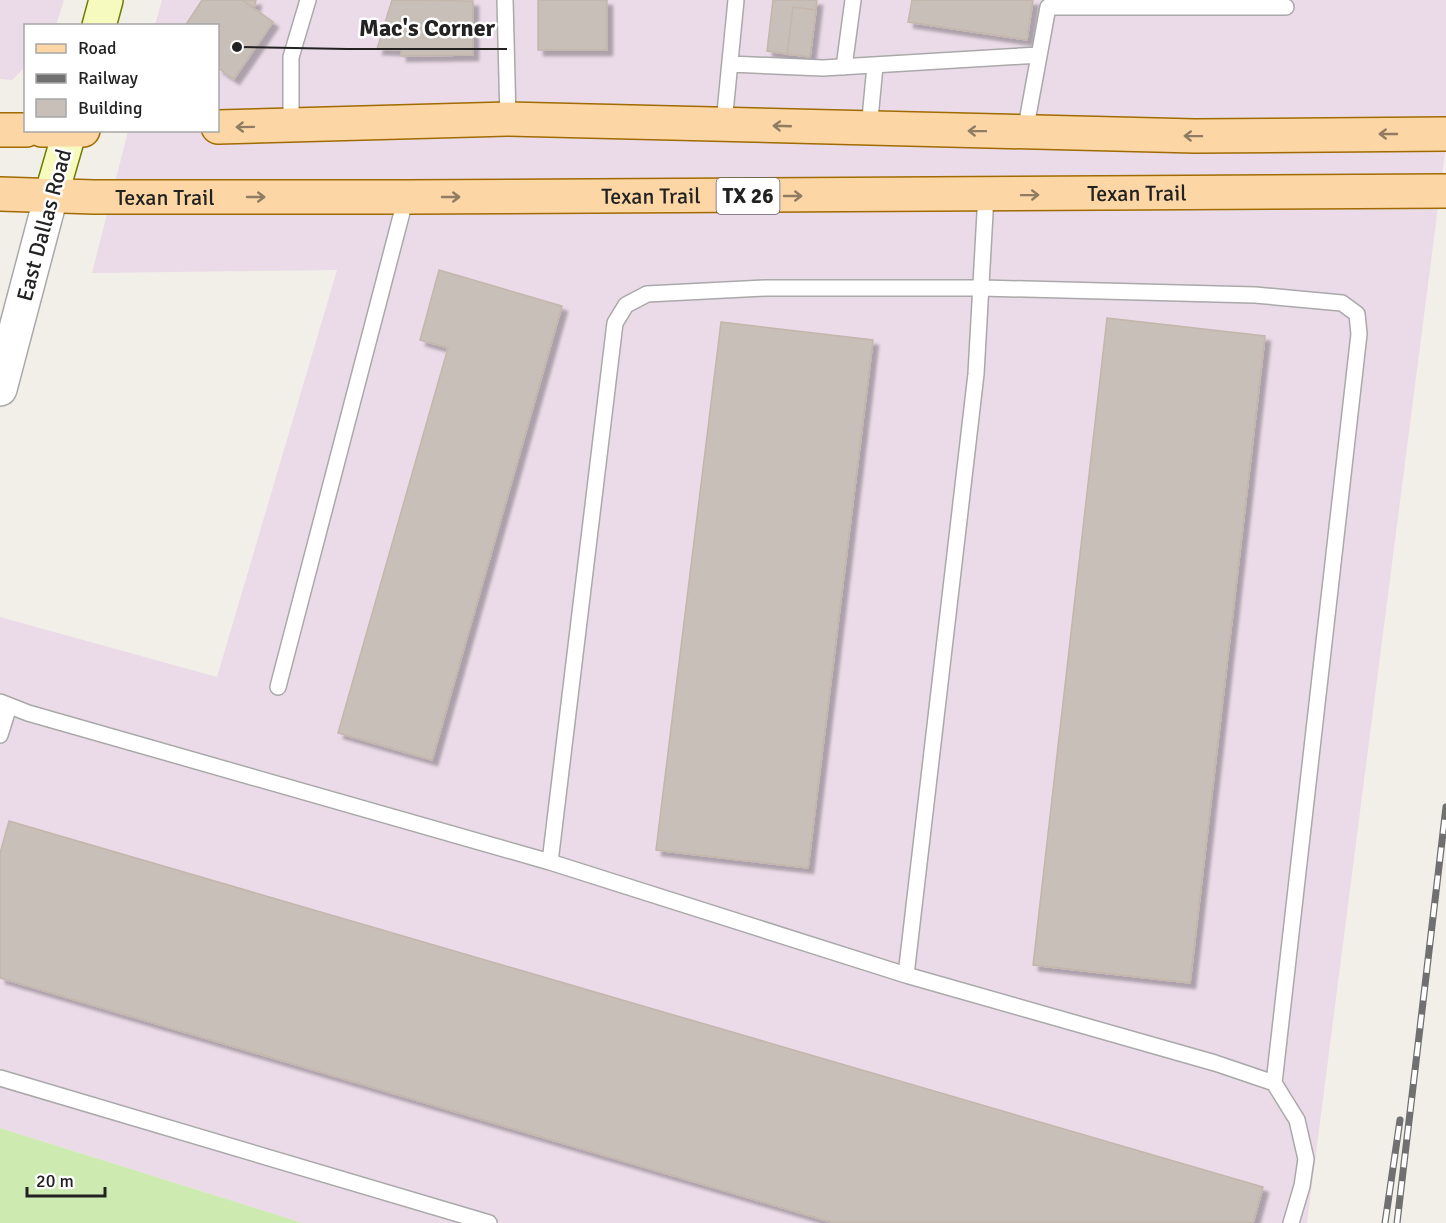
<svg xmlns="http://www.w3.org/2000/svg" width="1446" height="1223" font-family="Signika,sans-serif">
<defs>
<filter id="shadow"><feDropShadow dx="5.5" dy="5.5" stdDeviation="1.5" flood-color="#0004"/></filter>
</defs>
<rect width="100%" height="100%" fill="#f2efe9"/>
<path fill="#ebdbe8" d="M0,0H64L56,25L26,26L25,67L12,80L0,79Z
M162,0H1446V145L1307,1223H303L0,1128V617L217,677L337,270L92,273L128,131L218,130V26L155,25Z"/>
<path fill="#cdebb0" d="M0,1128L303,1223H0Z"/>
<path fill="#c7bfb8" stroke="#c4b6ab" stroke-width="1.5" filter="url(#shadow)" d="M202,0H242L273,22L234,79L218,68V26H185Z
M242,0H256L254,8Z
M392,0L473,1V55L401,56V50L377,49Z
M538,0H607V50H538Z
M773,0H817L816,10L793,7L787,54L767,51Z
M912,0H1033L1027,40L908,22Z
M793,7L816,10L810,57L787,54Z
M439,270L562,306L432,760L338,733L448,348L420,340Z
M1107,318L1265,336L1190,983L1033,965Z
M721,322L873,340L808,868L656,850Z
M9,821L1263,1187L1253,1223H834L0,978V853Z"/>
<g fill="none" stroke-linecap="round" stroke-linejoin="round">
<defs>
<path id="service" d="M505,0L508,119
M730,64L823,68L1039,55
M844,67L853,0
M724,123L736,0
M291,126V57L308,0
M869,129L875,66
M1025,132L1048,7H1286
M278,687L406,197
M0,702L28,713L550,862L906,975L976,374L986,195
M0,735L9,706
M550,862L615,323L626,305L647,294L766,288H982L1255,295L1342,303L1357,314L1359,334L1274,1083
M906,975L1215,1063L1274,1083L1297,1120L1306,1159L1302,1186L1291,1223
M0,1078L489,1223"/>
<path id="tertiary" d="M0,389L51,196"/>
<path id="secondary" d="M99,26L106,0
M51,196L70,130"/>
<g id="primary">
<path d="M218,127L508,119L1195,136L1446,134"/>
<path d="M0,130H26"/>
<path d="M42,130H83"/>
<path id="s1" d="M0,194L94,197H406L1446,191"/>
</g>
</defs>
<use href="#service" stroke="#a9a9a9" stroke-width="18"/>
<use href="#tertiary" stroke="#a9a9a9" stroke-width="36"/>
<use href="#secondary" stroke="#707d05" stroke-width="36"/>
<use href="#primary" stroke="#a06b00" stroke-width="36"/>
<use href="#service" stroke="#fff" stroke-width="15"/>
<use href="#tertiary" stroke="#fff" stroke-width="33"/>
<use href="#secondary" stroke="#f7fabf" stroke-width="33"/>
<use href="#primary" stroke="#fcd6a4" stroke-width="33"/>
<defs>
<path id="rail" d="M1385,1223L1400,1120
M1397,1223L1446,807"/>
</defs>
<use href="#rail" stroke="#707070" stroke-width="7"/>
<use href="#rail" stroke="#fff" stroke-width="4.5" stroke-dasharray="14" stroke-linecap="butt"/>
</g>
<defs><path id="oneway-shaft" d="M-6 0H5M1.5-3L5.5 0L1.5 3" fill="none" stroke-width="1.6" stroke-linecap="round" stroke-linejoin="round" transform="scale(1.5)"/></defs>
<g stroke="#8f7c63">
<use href="#oneway-shaft" transform="translate(782 126) rotate(-178)"/>
<use href="#oneway-shaft" transform="translate(245 127) rotate(179)"/>
<use href="#oneway-shaft" transform="translate(977 131) rotate(-179)"/>
<use href="#oneway-shaft" transform="translate(1388 134) rotate(180)"/>
<use href="#oneway-shaft" transform="translate(1193 136) rotate(-179)"/>
<use href="#oneway-shaft" transform="translate(1030 195) rotate(-1)"/>
<use href="#oneway-shaft" transform="translate(793 196)"/>
<use href="#oneway-shaft" transform="translate(256 197)"/>
<use href="#oneway-shaft" transform="translate(451 197)"/>
</g>
<g text-anchor="middle" dominant-baseline="central" stroke-width="5" stroke-linejoin="round" paint-order="stroke">
<rect fill="#fff" stroke="#646464" stroke-width="1.5" x="716.5" y="178" width="63" height="36" rx="4.5"/>
<g font-size="21" font-weight="bold" fill="#222">
<text x="748" y="196">TX 26</text>
</g>
<g font-size="22" fill="#222" stroke="#fff">
<text stroke="none"><textPath href="#s1" startOffset="1137">Texan Trail</textPath></text>
<text stroke="none"><textPath href="#s1" startOffset="165">Texan Trail</textPath></text>
<text stroke="none"><textPath href="#s1" startOffset="651">Texan Trail</textPath></text>
<text transform="translate(44 225) rotate(-75)">East Dallas Road</text>
</g>
</g>
<path fill="none" stroke="#222" stroke-width="2" d="M237 47L347 49H507"/>
<circle fill="#222" stroke="#fff" stroke-width="2" cx="237" cy="47" r="6"/>
<g font-size="24" text-anchor="middle" font-weight="bold" fill="#222" stroke="#fff" stroke-width="5" stroke-linejoin="round" paint-order="stroke">
<text x="427" y="36">Mac's Corner</text>
</g>
<rect x="24" y="24" width="195" height="108" fill="#ffffff" stroke="#a7a7a7" stroke-width="1.5"/>
<rect x="36" y="44" width="30" height="9" fill="#fcd6a4" stroke="#a7a7a7" stroke-width="1.5"/>
<text x="78" y="54" font-size="18" fill="#222222">Road</text>
<rect x="36" y="74" width="30" height="9" fill="#707070" stroke="#a7a7a7" stroke-width="1.5"/>
<text x="78" y="84" font-size="18" fill="#222222">Railway</text>
<rect x="36" y="99" width="30" height="18" fill="#c7bfb8" stroke="#a7a7a7" stroke-width="1.5"/>
<text x="78" y="114" font-size="18" fill="#222222">Building</text>
<path d="M27 1187v9h78v-9" fill="none" stroke="#222222" stroke-width="3"/>
<text x="36" y="1187" font-size="18" fill="#222222" stroke="#ffffff" stroke-width="4.5" paint-order="stroke">20 m</text>
</svg>
